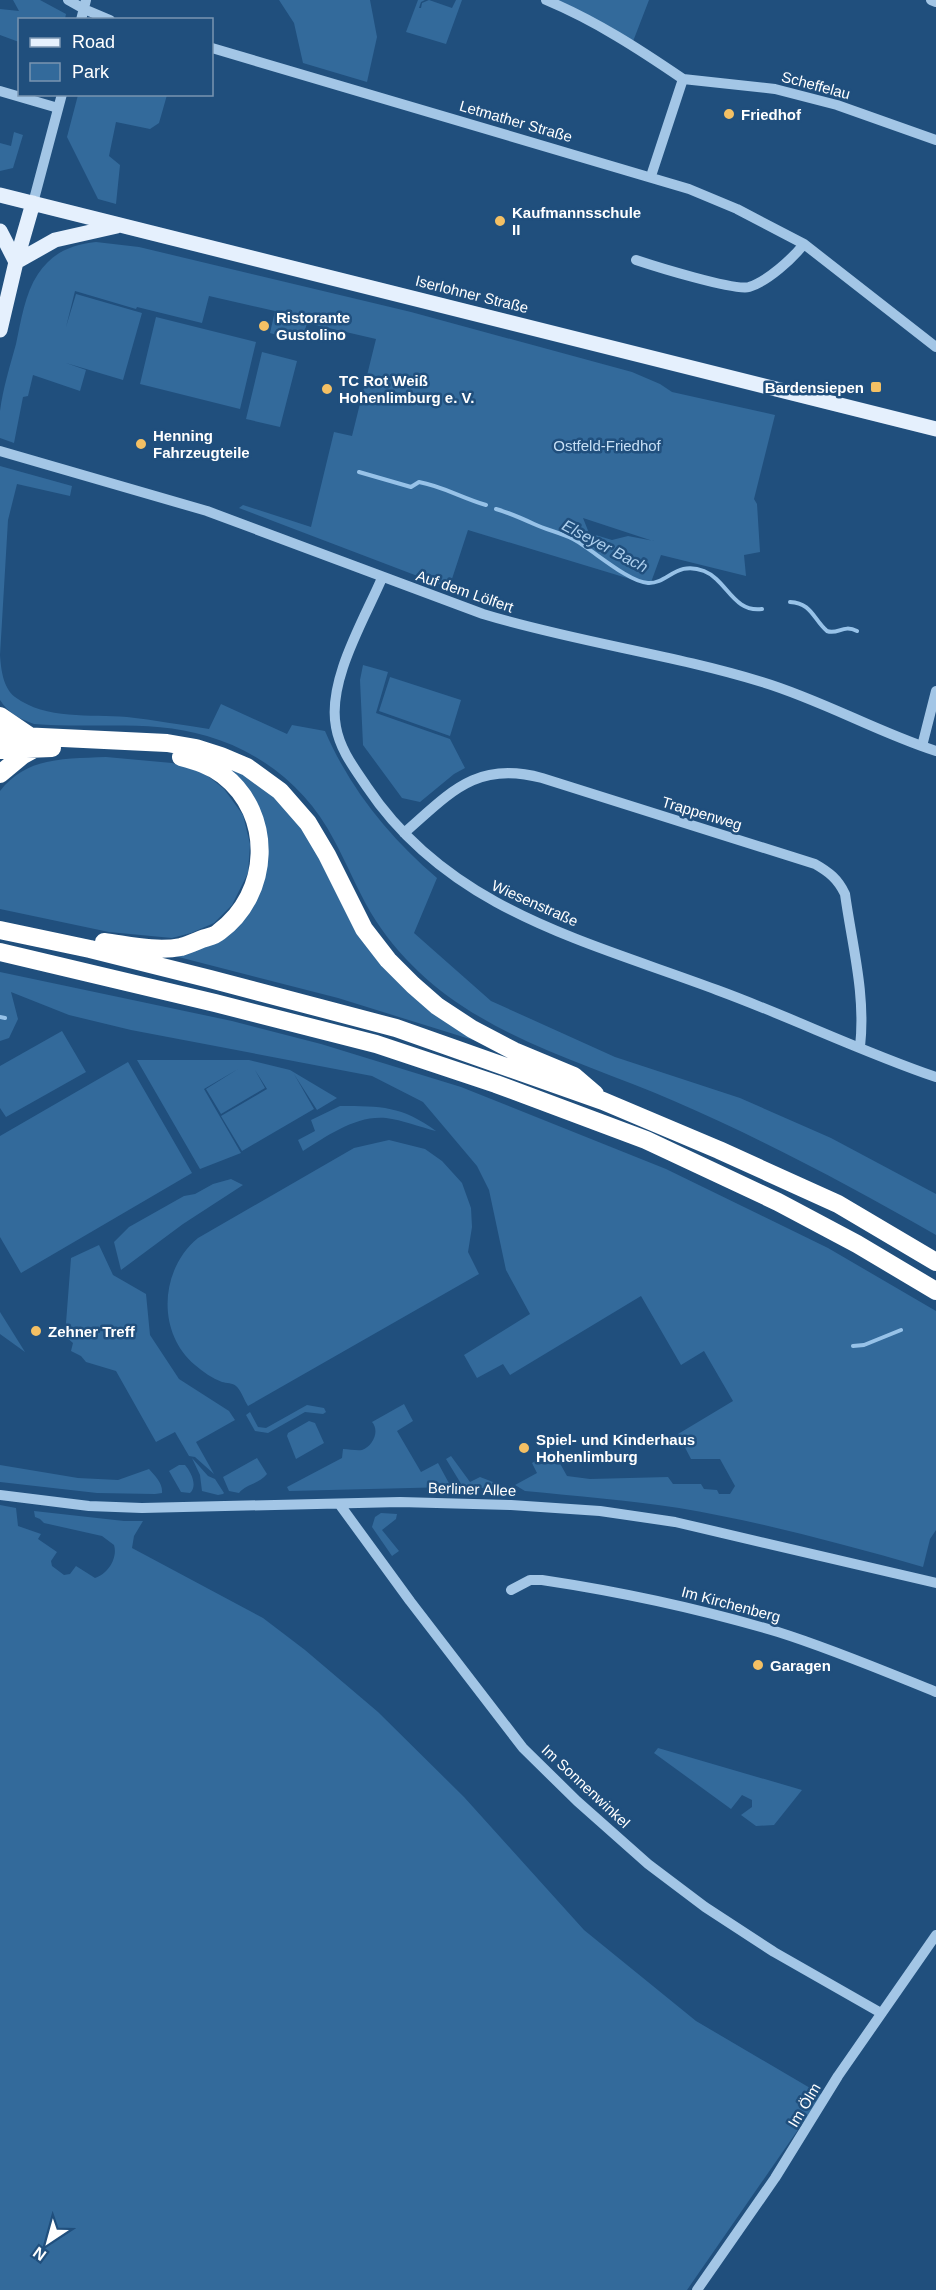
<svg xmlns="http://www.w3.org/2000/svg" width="936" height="2290" font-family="Arial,sans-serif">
<rect width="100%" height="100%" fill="#204f7d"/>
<path fill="#336a9b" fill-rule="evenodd" d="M13,0H40L66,14L65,19L20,20L19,42L0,35V9L19,11Z
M279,0H370L377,37L367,82L303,63L294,23Z
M418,0H425L421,2L419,8H421L422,3L429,0L452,8L456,0H462L446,44L406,32Z
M547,0H649L632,44Z
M78,95H167L159,123L150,129L116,122L109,156L120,165L116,204L98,199L67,137Z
M14,132L23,135L13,168L0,171V143L11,146Z
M96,242L139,247L411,312L632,372L660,384L672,392L775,415L754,499L757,504L760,552L744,555L746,576L661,555L650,585L468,530L449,588L239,508L243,505L311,527L334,432L352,436L376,339L307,323L302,342L270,333L275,311L209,296L202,323L137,307L136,309L75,291L66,327L76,294L142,313L123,380L66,363L86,370L80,391L33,375L28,396L23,397L14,443L0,438C0,429 0,420 0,411C3,388 10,366 16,344C21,321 25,293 38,274C53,252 71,245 96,242ZM583,518L653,541H654L628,536L612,540L589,533Z
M156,317L256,342L240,409L140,384Z
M262,352L297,361L280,427L246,419Z
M0,466L72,486L70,496L17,484L8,520L0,655C1,669 3,688 15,697C46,720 90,714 127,717C154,720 182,725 209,729L221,704L287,734L292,725L325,731C350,789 390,838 437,878L414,933L491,1001L615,1057L740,1098L831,1138L936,1194V1235C851,1186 764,1140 674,1101C610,1073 541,1053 480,1017C436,992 397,956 371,913C357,889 347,864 334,840C308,789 262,752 207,736C151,719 92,729 34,724C20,719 8,713 0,700Z
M363,665L388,672L376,713L450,739L465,768L454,774L420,802L402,798L363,745L360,680Z
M390,677L461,700L450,736L379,711Z
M106,757L172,763L203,772L224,789L243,815L250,844L248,873L232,905L214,923L191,933L172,938L109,932L0,909V791C27,756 66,759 106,757Z
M207,759L256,779L301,823L351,917L489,1045L338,998L163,953L228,930L264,839Z
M0,972L232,1021L321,1044L461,1087L666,1169L828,1248L936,1311V1530L930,1539L923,1567C843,1544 762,1522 679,1508C628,1500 576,1496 525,1491L515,1485L537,1473L532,1463L553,1451L567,1476L590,1479L668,1477L673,1484H701L704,1489L717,1490L719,1494H730L735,1486L720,1459H691L678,1434L733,1401L704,1351L681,1365L641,1296L510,1375L503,1364L477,1378L464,1355L530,1314L506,1270L489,1190L477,1166L423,1102L372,1076L131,1030L69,1015L11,992L18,1019L9,1038L0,1041Z
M62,1031L86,1072L6,1117L0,1108V1066Z
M137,1060H249L290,1070L337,1098L317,1110L294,1074L314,1109L242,1151L221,1116L267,1089L255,1070L265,1088L221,1114L206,1089L238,1069L204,1089L241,1153L200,1169Z
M128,1062L192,1173L21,1273L0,1237V1136Z
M340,1106C381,1106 402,1106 436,1131C420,1127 402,1120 386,1118C356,1115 327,1136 303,1151L298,1140L315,1131L311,1120Z
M389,1140L425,1149L442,1161L462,1183L471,1208L472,1227L468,1252L479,1274L248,1406C244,1400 241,1390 236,1386C233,1383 226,1383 222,1382C212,1378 203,1372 195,1365C156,1332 160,1269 198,1238L354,1148Z
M231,1179L243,1185L183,1224L121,1270L114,1242L129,1227L184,1196L195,1194L213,1184Z
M99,1245L113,1275L146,1294L150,1335L179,1379L229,1411L235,1420L196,1442L214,1474L195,1457L189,1456L175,1432L156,1442L116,1371L86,1362L81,1356L71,1351L73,1343L65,1336L71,1258Z
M0,1312L25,1352L0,1334Z
M404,1404L413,1421L397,1431L421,1472L438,1463L451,1487L289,1491L287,1487L342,1458L343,1449C349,1449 357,1451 362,1450C373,1446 380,1431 372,1422Z
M307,1405L324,1408L326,1412L323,1414L305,1412L268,1433L255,1431L246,1415L250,1412L258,1427L266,1428Z
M309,1421L315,1423L324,1443L296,1459L287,1436L288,1433Z
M451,1456L470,1482L480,1477L501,1485L503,1489L463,1487L446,1459Z
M192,1458L208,1476L215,1479L224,1493L223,1494L218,1495L202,1491L200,1475Z
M257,1458L267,1474C259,1484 246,1484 239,1493L229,1491L223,1477Z
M0,1465L78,1478L118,1480L149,1469C155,1476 163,1483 162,1493L155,1494L97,1493L0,1482Z
M179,1465H185C191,1472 198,1486 190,1493L181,1492L169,1471Z
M0,1505L16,1508L18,1526L41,1534L38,1539L57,1552L51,1561L52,1566L64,1575L70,1574L76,1566L95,1578C108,1574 118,1558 114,1545L102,1536L44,1523L40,1519L35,1517L34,1511L124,1521H143L134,1536L132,1548L263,1618L305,1650L378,1712L464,1797L584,1930L696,2021L822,2095L687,2290H0Z
M381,1513L397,1514L396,1519L382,1530L399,1551L392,1556L372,1527L375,1517Z
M658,1748L802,1790L774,1825L756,1826L741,1815L752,1807V1800L742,1795L731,1809L654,1753Z"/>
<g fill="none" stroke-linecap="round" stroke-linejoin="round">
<path stroke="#97c2e8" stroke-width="4" d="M359,472L411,487L419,482C442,486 462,498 486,505
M496,509C510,513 521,518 534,524C547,530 561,533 573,539C592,549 628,582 648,583C668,584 676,560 704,571C727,580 733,613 762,609
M790,602C812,603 813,619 827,631C838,635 843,624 857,631
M0,1017L5,1018
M853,1346L864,1345L901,1330"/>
<path stroke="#a3c6e6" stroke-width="10" d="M68,0L84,9L110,20
M546,0C596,21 639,49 683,79
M931,0L936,2
M81,20L86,0
M212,48L689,189L737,209L804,244L936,347
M0,91L58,108
M651,176L683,79L775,89L837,105L936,140
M33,203L62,94
M636,260C654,266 734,291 749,287C768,281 792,259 804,244
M0,451L207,511L483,614C575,642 671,654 762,682C822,700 877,732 936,751
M382,578C364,620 327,681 336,727C340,750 355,769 367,787C449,910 586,941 717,990C791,1017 862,1052 936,1077
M922,746L936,691
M404,833C450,793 476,760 542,778L815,864C829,872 838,879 845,894C852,945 866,994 860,1047
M0,1495L89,1506L142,1508L400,1502L511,1505L600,1511L675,1522L936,1583
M340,1505L410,1601L523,1748L577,1801L648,1864L705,1907L774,1952L881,2013
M511,1590L530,1580H542C622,1592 701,1609 778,1632C832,1649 884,1671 936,1692
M697,2290L775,2178L838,2076L936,1935"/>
<path stroke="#e5f0fd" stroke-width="15" d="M0,195L936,429
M0,231L16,262
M16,262L55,240L117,226
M0,330L16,262L33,203"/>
<path stroke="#fff" stroke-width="18" d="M0,716L28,735
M0,735L167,743L196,748L221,756L247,767L280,791L308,823L327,855L364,929L388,960L413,985L437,1006L472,1029L514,1051L574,1076L595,1094
M0,750L52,748
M0,774L23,755L34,749
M0,930L90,949L210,979L396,1028L603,1101L719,1150L838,1204L936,1262
M104,942C128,945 156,952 181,947C188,945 195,942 202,939C208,937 215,936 219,932C271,894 274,814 223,775C210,765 196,761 181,757
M0,952L215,1003L376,1044L496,1084L646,1140L778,1202L857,1244L936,1291"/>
</g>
<g fill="#f4c064" stroke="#204f7d" stroke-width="2">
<circle cx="729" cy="114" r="6"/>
<circle cx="500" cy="221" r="6"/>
<circle cx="264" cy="326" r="6"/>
<rect x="870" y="381" width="12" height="12" rx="3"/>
<circle cx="327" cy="389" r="6"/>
<circle cx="141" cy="444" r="6"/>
<circle cx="36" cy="1331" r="6"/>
<circle cx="524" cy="1448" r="6"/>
<circle cx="758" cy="1665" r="6"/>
</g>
<g text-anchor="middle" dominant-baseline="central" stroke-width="5" stroke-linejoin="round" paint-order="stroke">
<g font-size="15" fill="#fff" stroke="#204f7d">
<text transform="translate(816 85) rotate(15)">Scheffelau</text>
<text transform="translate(516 121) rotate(16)">Letmather Straße</text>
<text transform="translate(472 294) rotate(14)">Iserlohner Straße</text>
<text transform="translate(465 591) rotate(19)">Auf dem Lölfert</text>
<text transform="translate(702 813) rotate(17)">Trappenweg</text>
<text transform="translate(535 903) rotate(24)">Wiesenstraße</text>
<text transform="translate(472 1489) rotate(2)">Berliner Allee</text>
<text transform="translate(731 1604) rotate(15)">Im Kirchenberg</text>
<text transform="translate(586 1786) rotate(43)">Im Sonnenwinkel</text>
<text transform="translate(804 2105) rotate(-59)">Im Ölm</text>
</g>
<g font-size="15" font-weight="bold" fill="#fff" stroke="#204f7d" text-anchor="start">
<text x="741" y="114">Friedhof</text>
<text x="512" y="212">Kaufmannsschule<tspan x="512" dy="17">II</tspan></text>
<text x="276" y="317">Ristorante<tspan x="276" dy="17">Gustolino</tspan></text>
<text x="339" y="380">TC Rot Weiß<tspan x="339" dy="17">Hohenlimburg e. V.</tspan></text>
<text x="864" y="387" text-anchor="end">Bardensiepen</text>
<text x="153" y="435">Henning<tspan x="153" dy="17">Fahrzeugteile</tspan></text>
<text x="48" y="1331">Zehner Treff</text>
<text x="536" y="1439">Spiel- und Kinderhaus<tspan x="536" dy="17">Hohenlimburg</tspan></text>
<text x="770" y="1665">Garagen</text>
</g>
<g font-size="15" fill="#c7dff5" stroke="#204f7d">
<text x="607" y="445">Ostfeld-Friedhof</text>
</g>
<g font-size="16" font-style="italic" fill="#aed0ee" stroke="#204f7d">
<text transform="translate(605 546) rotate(28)">Elseyer Bach</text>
</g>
</g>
<rect x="18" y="18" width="195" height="78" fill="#204f7d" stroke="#7995b1" stroke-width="1.5"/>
<rect x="30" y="38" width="30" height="9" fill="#e5f0fd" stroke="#7995b1" stroke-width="1.5"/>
<text x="72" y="48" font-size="18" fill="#ffffff">Road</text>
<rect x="30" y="63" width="30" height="18" fill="#336a9b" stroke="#7995b1" stroke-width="1.5"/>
<text x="72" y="78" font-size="18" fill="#ffffff">Park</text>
<g transform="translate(48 2242) rotate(216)" stroke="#204f7d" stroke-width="4.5" paint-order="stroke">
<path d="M0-4.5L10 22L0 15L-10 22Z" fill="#ffffff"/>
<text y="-9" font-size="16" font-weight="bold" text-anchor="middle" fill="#ffffff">N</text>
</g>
</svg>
